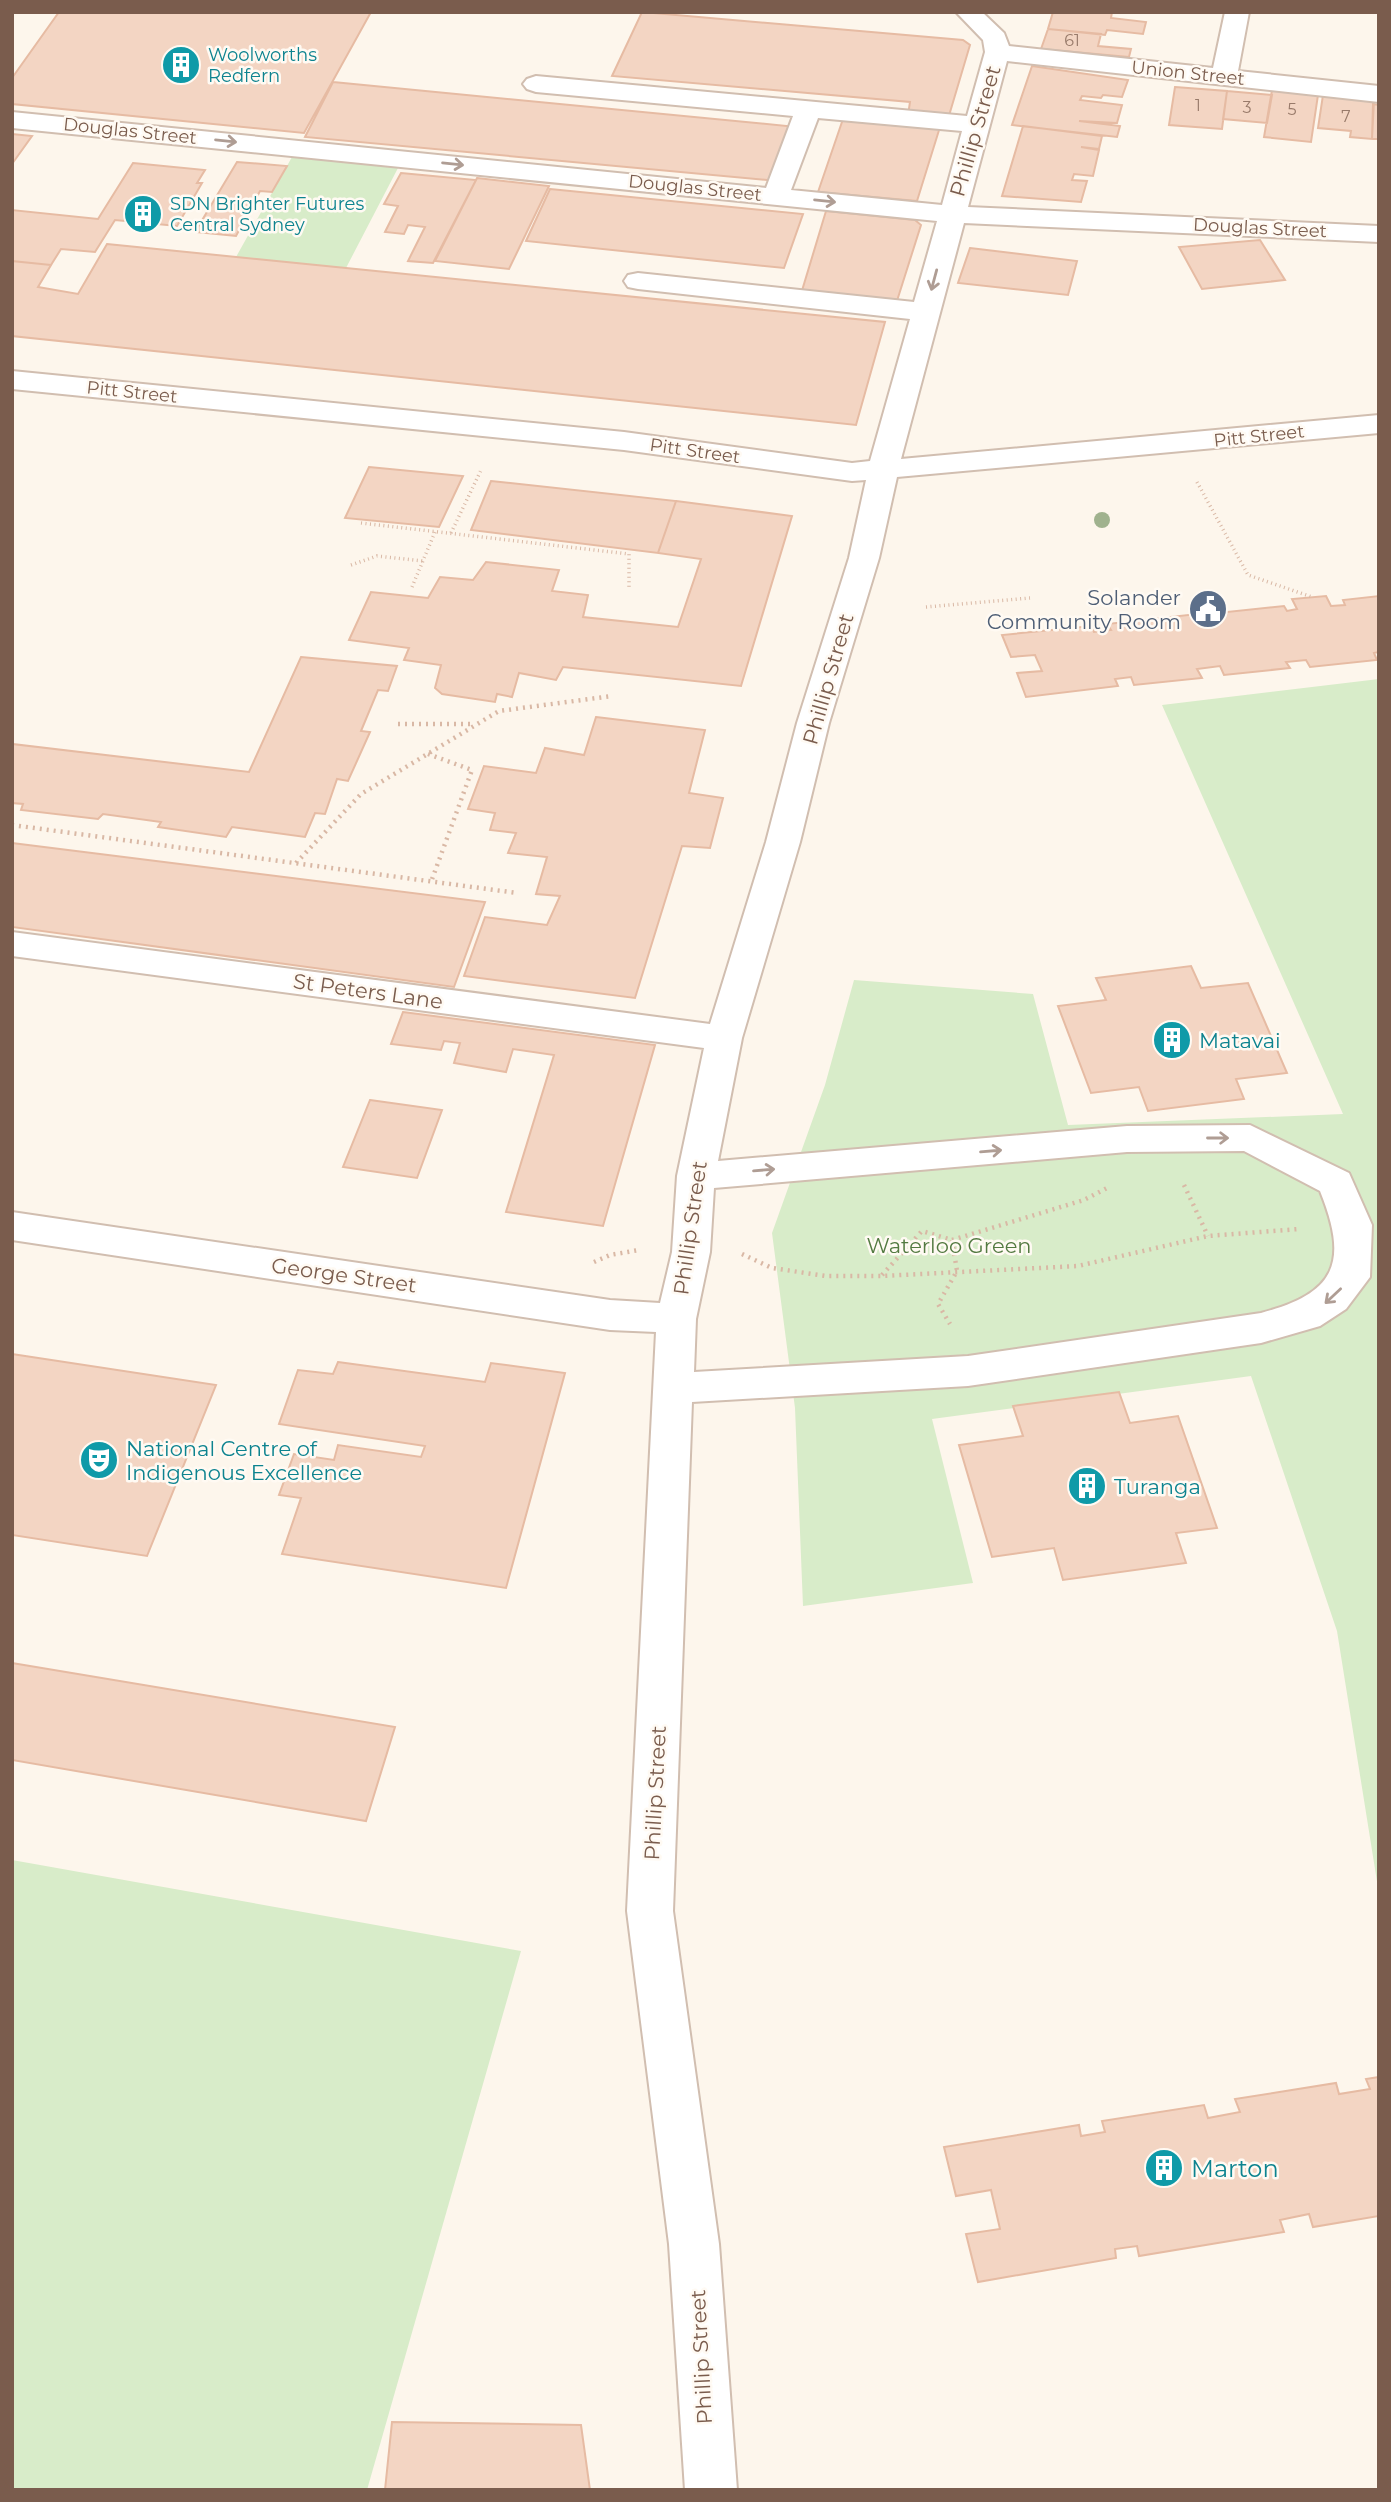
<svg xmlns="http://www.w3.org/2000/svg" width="1391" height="2502" font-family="Montserrat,sans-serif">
<rect width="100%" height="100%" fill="#fdf6ec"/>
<path fill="#d8ecc9" d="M292,157L398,168L346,268L236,257Z
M1379,679V1894L1337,1631L1251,1376L932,1419L973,1583L803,1606L795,1408L772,1233L825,1085L854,980L1033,994L1068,1125L1343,1114L1162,705Z
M12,1860L521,1951L367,2490H12Z"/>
<path fill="#f3d5c3" stroke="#e6bba3" stroke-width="2" d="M59,12H371L304,133L12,104V78Z
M642,12L963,40L970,45L948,119L908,115L910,102L612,76Z
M1053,12H1112L1111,18L1146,22L1143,34L1107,30L1105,35L1048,29Z
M1048,29L1101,34L1098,46L1131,49L1129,57L1041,49Z
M1032,66L1128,80L1122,97L1103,95L1101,98L1082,96L1080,100L1122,105L1117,123L1079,121L1120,126L1117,137L1012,125Z
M333,82L797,127L778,181L305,137Z
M1175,87L1227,91L1222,129L1169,125Z
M1272,90L1318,95L1311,142L1264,137Z
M1227,91L1272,95L1267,123L1223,119Z
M1323,95L1374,100L1372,139L1350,137L1351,131L1318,128Z
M1373,104L1379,105V139H1372Z
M843,119L940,127L917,201L818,192Z
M1023,126L1102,136L1099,149L1081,147L1099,150L1093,176L1074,174L1072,180L1087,181L1081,202L1002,196Z
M12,134L32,136L12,164Z
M237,162L287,166L272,192L260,191L236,236L195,232Z
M133,163L205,170L197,183H202L177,226L115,220L95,252L61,249L51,265L12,261V210L98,219Z
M401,173L476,180L433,263L408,261L425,227L408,225L404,234L385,232L398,206L384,204Z
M477,178L549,186L509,269L435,261Z
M550,189L803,214L784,268L526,241Z
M826,211L915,220L921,225L896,304L801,294Z
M1260,240L1285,280L1202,289L1179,247Z
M107,244L346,268L885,322L856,425L12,336V261L51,265L38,287L78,294Z
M970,248L1077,261L1068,295L958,283Z
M369,467L463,476L439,527L345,518Z
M491,481L676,501L658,553L471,530Z
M676,501L792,516L741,686L563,667L556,680L519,673L512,697L497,694L495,702L442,694L435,688L441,665L404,660L409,648L349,640L371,592L428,598L440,577L473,580L486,562L559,570L552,591L588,595L583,617L678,627L701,559L658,553Z
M1326,596L1331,606L1345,605L1343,600L1379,596V652L1374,653L1377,660L1310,667L1306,660L1286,662L1290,668L1224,675L1220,666L1197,669L1202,678L1134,685L1131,677L1115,679L1118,686L1026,697L1017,673L1042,671L1035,655L1011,657L1002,635L1092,626L1094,632L1111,630L1107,624L1197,614L1200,622L1220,620L1217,613L1284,606L1287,611L1297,609L1292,599Z
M301,657L397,666L388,691L378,690L361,731L370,732L348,781L337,779L325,814L315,813L305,837L232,827L226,837L158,827L161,822L103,814L98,819L21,810L23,804L12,803V744L249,772Z
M596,717L705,730L689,793L723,798L710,848L682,846L635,998L464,976L485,917L547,925L560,896L536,894L547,857L508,853L516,833L490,830L495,813L468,809L484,766L536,773L545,748L584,755Z
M12,843L485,902L454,987L12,927Z
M1191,966L1201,988L1248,983L1287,1073L1236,1079L1244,1099L1148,1111L1139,1087L1091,1093L1058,1006L1106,1000L1096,978Z
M403,1012L655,1045L603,1226L506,1212L554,1055L513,1049L506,1072L454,1063L460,1043L444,1041L441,1050L391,1044Z
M370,1100L442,1110L417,1178L343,1167Z
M12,1354L216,1385L147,1556L12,1535Z
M338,1362L485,1382L491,1363L565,1373L506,1588L282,1554L301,1498L279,1495L294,1454L334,1460L338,1445L421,1457L425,1446L279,1424L298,1370L333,1374Z
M1119,1392L1130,1423L1178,1416L1217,1528L1176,1533L1186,1563L1063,1580L1054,1548L992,1557L959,1445L1023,1436L1013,1406Z
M12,1663L395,1727L366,1821L12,1760Z
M1379,2077V2216L1313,2227L1309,2214L1280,2220L1284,2232L1139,2256L1137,2246L1115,2249L1116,2258L978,2282L966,2234L1000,2229L991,2190L956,2196L944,2147L1079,2125L1081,2136L1105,2132L1102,2121L1204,2105L1208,2118L1240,2112L1235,2099L1336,2083L1339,2094L1370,2089L1366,2079Z
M392,2422L581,2425L590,2490H385Z"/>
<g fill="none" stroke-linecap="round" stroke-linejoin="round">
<defs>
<path id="minor" d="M956,12H982L1004,33L1009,46L1213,68L1225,12H1249L1238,71L1379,86V102L1007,61L968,207L1379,226V242L964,223L901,459L1379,415V433L897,477L879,558L829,723L800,842L742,1038L718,1161L1127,1126L1250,1125L1349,1173L1372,1225L1370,1277L1346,1309L1320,1326L1261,1343L968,1386L692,1402L673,1911L719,2244L737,2490H685L669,2244L627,1911L656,1332L610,1330L12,1240V1212L610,1300L660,1303L672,1252L677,1176L704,1048L12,956V932L710,1024L766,842L797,723L849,558L866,480L852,481L624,450L12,389V371L624,432L852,463L870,461L910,319L638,289L628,287L624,281L628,275L638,273L914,302L937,221L12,128V112L766,188L793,116L536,92L527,89L523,84L527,79L536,76L967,116L985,52L983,40ZM818,118L962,131L942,205L791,190ZM1244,1151L1320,1191C1349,1263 1336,1293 1261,1313L968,1356L694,1372L696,1319L710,1252L714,1188L1127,1152Z"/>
</defs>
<use href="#minor" stroke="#d1beb0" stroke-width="4"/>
<path stroke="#d9b8a5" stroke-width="3.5" stroke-dasharray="1 3.5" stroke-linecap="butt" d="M1197,482L1248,575L1312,597
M361,523L629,554V590
M451,533L482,468
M351,565L377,556L423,561
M412,587L435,532
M926,607L1030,598"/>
<path stroke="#d9b8a5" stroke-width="4.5" stroke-dasharray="2 5" stroke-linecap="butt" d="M398,724H475
M428,754L472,770L431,882
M12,825L517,893
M296,863L361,794L499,711L612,696
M1184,1185L1208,1236
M952,1240L1084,1200L1107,1188
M742,1254L772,1268L826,1276H882L1078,1266L1208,1236L1299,1229
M594,1262L610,1255L639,1250
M882,1275L922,1231L952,1240L957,1271L938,1304L950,1324"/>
<use href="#minor" fill="#fff" fill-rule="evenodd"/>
</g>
<circle fill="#a0b28e" cx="1102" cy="520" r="8"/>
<defs><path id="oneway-shaft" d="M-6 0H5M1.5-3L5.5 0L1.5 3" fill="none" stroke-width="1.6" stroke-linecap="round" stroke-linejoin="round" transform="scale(1.75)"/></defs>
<g stroke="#af9d94">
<use href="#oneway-shaft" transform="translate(226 141) rotate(6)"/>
<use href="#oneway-shaft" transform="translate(453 164) rotate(6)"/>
<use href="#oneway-shaft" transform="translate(825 201) rotate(6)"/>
<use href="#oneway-shaft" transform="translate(934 280) rotate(105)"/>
<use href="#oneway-shaft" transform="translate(1218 1138)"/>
<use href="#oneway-shaft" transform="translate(991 1151) rotate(-5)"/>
<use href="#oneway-shaft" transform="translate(764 1170) rotate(-5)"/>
<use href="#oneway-shaft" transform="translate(1333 1296) rotate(137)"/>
</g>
<defs>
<symbol id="building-disc" viewBox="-11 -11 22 22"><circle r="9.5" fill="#0f9aa8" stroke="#fffaf3"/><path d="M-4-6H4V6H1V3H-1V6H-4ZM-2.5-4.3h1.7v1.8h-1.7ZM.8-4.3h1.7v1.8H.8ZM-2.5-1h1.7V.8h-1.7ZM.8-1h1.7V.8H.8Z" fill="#fff"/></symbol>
<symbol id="civic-disc" viewBox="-11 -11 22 22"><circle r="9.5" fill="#5c6f8a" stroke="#fffaf3"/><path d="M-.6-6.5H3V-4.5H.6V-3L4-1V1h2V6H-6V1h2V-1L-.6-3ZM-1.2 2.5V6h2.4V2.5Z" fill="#fff"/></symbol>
<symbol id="theatre-disc" viewBox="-11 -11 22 22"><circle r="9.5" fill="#0f9aa8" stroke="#fffaf3"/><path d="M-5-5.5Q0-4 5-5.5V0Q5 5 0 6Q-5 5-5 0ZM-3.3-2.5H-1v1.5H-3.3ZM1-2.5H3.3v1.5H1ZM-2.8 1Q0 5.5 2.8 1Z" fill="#fff"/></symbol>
</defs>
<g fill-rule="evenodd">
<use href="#building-disc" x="159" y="43" width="44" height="44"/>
<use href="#building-disc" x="121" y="192" width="44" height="44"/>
<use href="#civic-disc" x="1186" y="587" width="44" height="44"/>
<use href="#building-disc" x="1150" y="1018" width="44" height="44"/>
<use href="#theatre-disc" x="77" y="1438" width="44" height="44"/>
<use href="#building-disc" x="1065" y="1464" width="44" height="44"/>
<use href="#building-disc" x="1142" y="2146" width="44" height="44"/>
</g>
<g text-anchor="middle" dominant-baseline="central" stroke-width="5" stroke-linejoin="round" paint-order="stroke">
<g font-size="16" fill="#987a6a">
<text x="1072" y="40">61</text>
<text x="1198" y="105">1</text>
<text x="1247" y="107">3</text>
<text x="1292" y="109">5</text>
<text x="1346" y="116">7</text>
</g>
<g font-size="18" fill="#0d838f" stroke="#fffaf3" text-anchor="start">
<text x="208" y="55">Woolworths<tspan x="208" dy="21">Redfern</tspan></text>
<text x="170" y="204">SDN Brighter Futures<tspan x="170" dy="21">Central Sydney</tspan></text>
</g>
<g font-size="18" fill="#7a5c4d" stroke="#fffaf3">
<text transform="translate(1188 73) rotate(6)">Union Street</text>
<text transform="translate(130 131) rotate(6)">Douglas Street</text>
<text transform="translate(695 188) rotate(6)">Douglas Street</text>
<text transform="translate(1260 228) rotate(3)">Douglas Street</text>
<text transform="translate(132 392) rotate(6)">Pitt Street</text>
<text transform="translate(1259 436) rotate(-6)">Pitt Street</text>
<text transform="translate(695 451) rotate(8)">Pitt Street</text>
</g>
<g font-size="21" fill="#7a5c4d" stroke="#fffaf3">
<text transform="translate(975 131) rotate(-74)">Phillip Street</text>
<text transform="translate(828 679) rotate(-74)">Phillip Street</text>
<text transform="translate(368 991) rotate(8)">St Peters Lane</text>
<text transform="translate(690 1228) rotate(-82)">Phillip Street</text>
<text transform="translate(344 1275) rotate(8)">George Street</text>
<text transform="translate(655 1793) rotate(-87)">Phillip Street</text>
<text transform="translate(701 2357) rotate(-93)">Phillip Street</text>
</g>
<g font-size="21" fill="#4e5e75" stroke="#fffaf3" text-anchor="end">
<text x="1181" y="597">Solander<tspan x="1181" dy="24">Community Room</tspan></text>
</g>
<g font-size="21" fill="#0d838f" stroke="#fffaf3" text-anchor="start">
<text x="1199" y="1040">Matavai</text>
<text x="126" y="1448">National Centre of<tspan x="126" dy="24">Indigenous Excellence</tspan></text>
<text x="1114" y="1486">Turanga</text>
</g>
<g font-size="21" fill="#537a41" stroke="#fffaf3">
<text x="949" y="1245">Waterloo Green</text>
</g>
<g font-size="24" fill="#0d838f" stroke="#fffaf3" text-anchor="start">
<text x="1191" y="2168">Marton</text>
</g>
</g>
<rect width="1391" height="2502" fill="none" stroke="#7a5c4d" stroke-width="28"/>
</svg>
